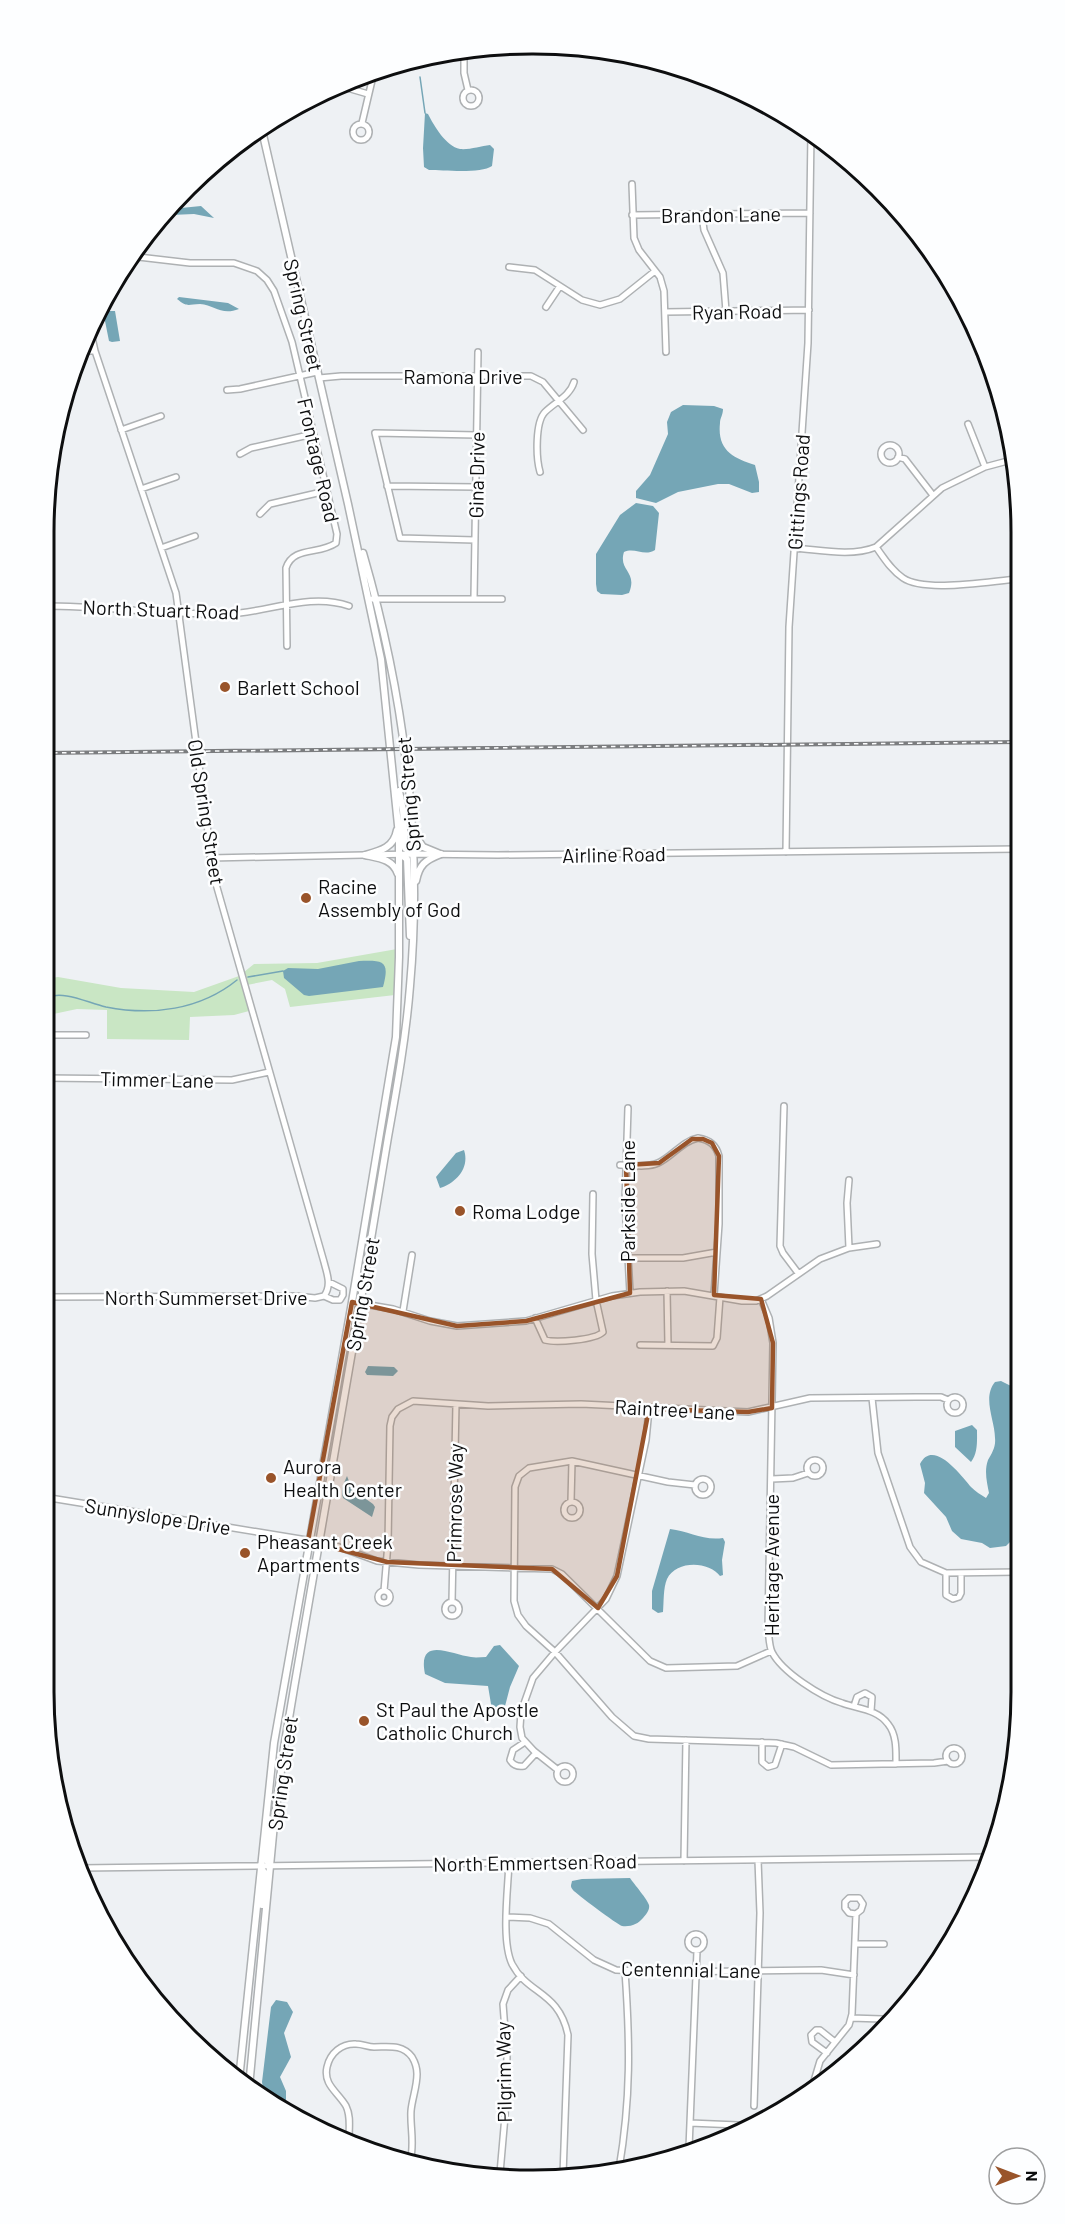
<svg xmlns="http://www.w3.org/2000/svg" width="1065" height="2224" font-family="Barlow,sans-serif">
<rect width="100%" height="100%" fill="#eef1f4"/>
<path fill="#c9e6c4" d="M397,949L395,995L290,1007L285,989L272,980L242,986L249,1011L234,1015L190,1017L189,1040L107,1039V1010L77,1009L44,1016V979L58,977L121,988L194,992L239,976L254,964L317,963Z"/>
<path fill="#75a6b6" d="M425,113L428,114C434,126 446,146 460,149C469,150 481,146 490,145L494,149L492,166C481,174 443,170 429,170L424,167L423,148Z
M173,204L181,208L201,206L214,218L194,214L171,215L168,210Z
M179,297L228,303L239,309C221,316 215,305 200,304C188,304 188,308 177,299Z
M109,311H115L120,341L112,342L109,341L104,316L105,313Z
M683,405L714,406L723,409C723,415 720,418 720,423C717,450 733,458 755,465L759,482V492L752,493L729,484H718L678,492L656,503L636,498V491L650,475L668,434L667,422L671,412Z
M636,503L653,506L659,513L655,550C644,557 635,547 624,552C618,571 638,571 629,593L622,595L601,594L597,591L596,584V554L620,515Z
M359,961C384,960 390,961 383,987L309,996L304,995L284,978L283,971L288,968L318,969Z
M464,1150C470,1168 456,1183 440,1188L436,1177L456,1153Z
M368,1366L394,1367L398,1371L393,1376L367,1375L365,1372Z
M1001,1381L1013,1387L1020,1402V1418L1015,1431L1014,1439L1020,1451L1021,1497L1015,1505L1010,1542L1006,1546L990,1548L982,1543L961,1539L952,1531L946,1517L924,1493L925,1483L920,1464C933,1438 961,1475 971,1487C975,1491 981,1495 986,1498L989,1493C987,1483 984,1471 988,1460C992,1453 996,1447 995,1438C995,1420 982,1398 995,1382Z
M972,1425L977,1430C977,1441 978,1453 971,1462L955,1447V1431Z
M347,1476L352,1489L373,1504L375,1507L372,1517L343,1498C340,1490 344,1483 347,1476Z
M670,1529C689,1531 703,1541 723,1538L725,1542L722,1560L723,1575L720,1576C709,1561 676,1560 667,1579C663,1589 664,1601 663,1612L658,1613L652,1609V1591Z
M500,1645L519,1666L510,1687L504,1710H492L488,1686L445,1683L425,1674C417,1635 452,1655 471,1657C476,1658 481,1657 486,1657L494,1646Z
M630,1878C634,1884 648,1900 649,1905C650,1910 646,1915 643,1918C638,1924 631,1927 622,1926C618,1925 575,1893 573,1890C570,1886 571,1886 572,1881L582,1879Z
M276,2000L287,2002L293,2012L284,2033L291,2057L280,2077L286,2091V2100L279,2102L265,2099L262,2082L271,2007Z"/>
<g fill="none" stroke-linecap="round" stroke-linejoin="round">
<path stroke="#75a6b6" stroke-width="1.5" d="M420,77L425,113
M248,977L283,971
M44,998C65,990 85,1002 106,1007C152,1016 200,1010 237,980"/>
<path stroke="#75a6b6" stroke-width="8" d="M44,853V835"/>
<defs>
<path id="minor" d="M464,50V73L468,90
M337,85L368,94
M463 98a8 8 0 1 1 16 0a8 8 0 1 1-16 0Z
M362,123L374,72
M353 132a8 8 0 1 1 16 0a8 8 0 1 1-16 0Z
M632,184L634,238L639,250L660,277L664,291L666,352
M632,215L810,213
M702,215L704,230L723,273L726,311
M130,256L190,263H234L257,271L267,280L274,291L292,342L337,534L336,543C319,555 293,546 286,568L287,646
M509,267L535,270L582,300L600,305L620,299L655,271
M546,307L560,286
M665,312L809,310
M90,328L95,351L176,593L214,877L324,1262C327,1274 332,1285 324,1296
M79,351H95
M319,378L341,376H531L543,382L583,430
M227,390L240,389L317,372
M968,424L985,467
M121,430L161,416
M881 454a9 9 0 1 1 18 0a9 9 0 1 1-18 0Z
M240,454L251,448L313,434
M898,457L905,459L932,494
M540,472C536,458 535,422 545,412C555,402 570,396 574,382
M387,486L476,487
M141,489L176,477
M260,514L270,504L326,491
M475,540L400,538L375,433L477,435
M876,547C884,558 891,570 903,578C925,593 990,581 1018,579
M161,548L195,536
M795,548C821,550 851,557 876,547L942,488L985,467L1015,459
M474,598L478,352
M372,599H502
M44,606C105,606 166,615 227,614C267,613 309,592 349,606
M786,852L789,627L808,343L811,133
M210,858L413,854L498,855L1019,849
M44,1035H86
M44,1078L232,1080L269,1072
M784,1106L780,1246L783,1253L798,1273
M628,1108L625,1202L630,1293
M620,1165C631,1165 647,1168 658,1163C672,1157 682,1141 698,1138C710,1140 716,1145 719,1156V1224L714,1295
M849,1180L847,1203L849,1248
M627,1258H683L717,1252
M667,1291L668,1345
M44,1297L296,1296L315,1298L324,1296L333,1300H340L343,1295V1289L329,1282
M761,1299L769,1318L773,1343L768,1629C769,1635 769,1646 772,1652C782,1672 821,1697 842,1703C858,1709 877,1709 888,1724C897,1735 896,1751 896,1764
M352,1302L393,1309L430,1321L457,1326L526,1321L612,1296L640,1292L684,1291L742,1301H756L767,1296L820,1259L849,1248L877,1244
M403,1311L412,1255
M535,1318L545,1340C556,1343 595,1340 603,1332L596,1300L592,1254L593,1194
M640,1345L713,1346L717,1338L720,1297
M947 1405a8 8 0 1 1 16 0a8 8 0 1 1-16 0Z
M872,1398L878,1453L910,1547L921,1562L946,1573L1021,1572
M807 1468a8 8 0 1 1 16 0a8 8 0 1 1-16 0Z
M695 1487a8 8 0 1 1 16 0a8 8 0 1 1-16 0Z
M772,1479L793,1478L808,1473
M695,1485L668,1482L572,1461L529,1468L519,1476L515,1487L514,1601L518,1615L526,1626L555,1652L612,1717L634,1736L649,1739L776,1743L794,1747L831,1765L934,1763L948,1761
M44,1497L331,1544L377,1561L419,1565L552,1569L562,1574L650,1661L666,1668L737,1666L771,1651
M571,1501L572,1461
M564 1510a8 8 0 1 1 16 0a8 8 0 1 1-16 0Z
M946,1573V1595L953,1599L959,1597L961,1593V1574
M378 1597a6 6 0 1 1 12 0a6 6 0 1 1-12 0Z
M384,1591L388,1543L390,1426L392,1417L398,1409L413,1401L488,1406L581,1404L748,1412L810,1398L916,1397H941L948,1400
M452,1602L456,1404
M445 1609a7 7 0 1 1 14 0a7 7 0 1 1-14 0Z
M854,1706L857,1697L865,1693L872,1697L871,1711
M525,1742L513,1750L510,1760C513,1765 518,1767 524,1766L536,1753
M762,1742V1762L768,1767L775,1765L782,1744
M946 1756a8 8 0 1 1 16 0a8 8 0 1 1-16 0Z
M557 1774a8 8 0 1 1 16 0a8 8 0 1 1-16 0Z
M558,1770L534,1751L522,1738L520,1727L521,1712L533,1678L555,1652L606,1599L617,1576L646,1440L649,1409
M684,1861L686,1740
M509,1862C508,1889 501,1941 512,1964C528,1995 559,1991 568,2035L563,2175
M80,1868L991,1857
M984,1880V1857
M507,1917L530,1918L549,1924L594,1960L616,1970L664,1972L821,1970L854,1975
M688 1942a8 8 0 1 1 16 0a8 8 0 1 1-16 0Z
M855,1944H884
M851,2018L882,2019
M827,2053L812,2042L811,2035L816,2030H820L835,2042
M811,2091L820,2061L849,2025L852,2014L856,1914L861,1910L863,1904L859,1898H849L845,1902V1908L849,1913L856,1914
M754,2106L760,1913L758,1860
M690,2123L738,2125
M349,2138C349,2127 351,2116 346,2106C338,2092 323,2085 327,2067C330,2053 342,2043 356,2044C363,2044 368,2047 374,2047C389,2047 402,2044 412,2057C415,2062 417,2069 417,2074C417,2087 412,2099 411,2111C410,2127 415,2145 410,2161
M689,2148L697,1951
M619,2169C631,2098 630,2042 625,1971
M500,2173L505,2116L507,2057L503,2004L508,1990L521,1976"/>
<path id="major" d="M399,791L403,810L405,848L413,854
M414,834L423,847L440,854
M400,854L407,859L410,936
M365,855C380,851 394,848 397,830
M365,855C379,858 393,859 398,874
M416,881C419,865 425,860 441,854
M269,1819L266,1859L270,1865
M260,1866L265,1874L262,1905
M239,2080L274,1743L352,1302L396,1037L399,957V835L381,659L348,504L261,126
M249,2087L274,1824L284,1748C308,1604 333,1460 358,1317C368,1257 378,1197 388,1137C397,1087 406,1037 410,986C423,840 404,694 363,553"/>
</defs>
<use href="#minor" stroke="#aeb1b3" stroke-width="8"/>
<use href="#major" stroke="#aeb1b3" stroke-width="9"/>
<use href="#minor" stroke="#fff" stroke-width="5"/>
<use href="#major" stroke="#fff" stroke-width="6"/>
<defs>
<path id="rail" d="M44,753L1018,742"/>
</defs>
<use href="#rail" stroke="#7b7d7f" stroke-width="4"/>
<use href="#rail" stroke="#fdfeff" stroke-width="1.5" stroke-dasharray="4.5" stroke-linecap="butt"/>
</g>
<path fill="#99542a" fill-opacity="0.2" stroke="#99542a" stroke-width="4.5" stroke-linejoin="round" d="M692,1139H703L712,1143L719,1156L714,1295L761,1299L773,1343L772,1408L748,1412L649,1409L617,1576L598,1608L552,1569L387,1562L308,1541L352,1302L457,1326L526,1321L630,1293L626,1165L659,1163Z"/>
<g fill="#99542a" stroke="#fdfeff" stroke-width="2">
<circle cx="225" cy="687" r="6"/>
<circle cx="306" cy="898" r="6"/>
<circle cx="460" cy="1211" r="6"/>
<circle cx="271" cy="1478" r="6"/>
<circle cx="245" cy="1553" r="6"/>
<circle cx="364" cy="1721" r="6"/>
</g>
<g text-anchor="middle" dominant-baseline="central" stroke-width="5" stroke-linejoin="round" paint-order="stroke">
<g font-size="20" fill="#0d0e0f" stroke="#fdfeff">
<text transform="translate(721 214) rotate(-1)">Brandon Lane</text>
<text transform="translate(737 311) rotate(-1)">Ryan Road</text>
<text transform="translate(304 315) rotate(77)">Spring Street</text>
<text x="463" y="376">Ramona Drive</text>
<text transform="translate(319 460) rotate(77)">Frontage Road</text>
<text transform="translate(476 475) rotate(-89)">Gina Drive</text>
<text transform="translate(798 492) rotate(-86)">Gittings Road</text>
<text transform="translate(161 609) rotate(2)">North Stuart Road</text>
<text transform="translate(408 794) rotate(-95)">Spring Street</text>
<text transform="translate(207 812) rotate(81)">Old Spring Street</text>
<text transform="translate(614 854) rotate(-1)">Airline Road</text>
<text transform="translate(157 1079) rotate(1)">Timmer Lane</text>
<text transform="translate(627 1201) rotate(-90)">Parkside Lane</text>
<text transform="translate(362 1294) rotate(-80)">Spring Street</text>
<text x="206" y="1297">North Summerset Drive</text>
<text transform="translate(675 1409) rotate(3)">Raintree Lane</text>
<text transform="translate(454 1503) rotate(-89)">Primrose Way</text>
<text transform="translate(158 1516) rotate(9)">Sunnyslope Drive</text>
<text transform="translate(771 1565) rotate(-90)">Heritage Avenue</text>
<text transform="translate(282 1773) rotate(-82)">Spring Street</text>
<text transform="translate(535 1862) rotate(-1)">North Emmertsen Road</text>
<text transform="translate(691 1969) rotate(1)">Centennial Lane</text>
<text transform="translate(503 2072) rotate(-91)">Pilgrim Way</text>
</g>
<g font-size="20" fill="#0d0e0f" stroke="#fdfeff" text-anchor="start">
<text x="237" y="687">Barlett School</text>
<text x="318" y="886">Racine<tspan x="318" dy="23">Assembly of God</tspan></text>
<text x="472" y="1211">Roma Lodge</text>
<text x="283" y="1466">Aurora<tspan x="283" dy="23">Health Center</tspan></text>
<text x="257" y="1541">Pheasant Creek<tspan x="257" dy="23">Apartments</tspan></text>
<text x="376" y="1709">St Paul the Apostle<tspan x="376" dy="23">Catholic Church</tspan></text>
</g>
</g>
<path d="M0 0H1065V2224H0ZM532 54H533A478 478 0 0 1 1011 532V1692A478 478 0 0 1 533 2170H532A478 478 0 0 1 54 1692V532A478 478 0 0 1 532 54Z" fill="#fdfeff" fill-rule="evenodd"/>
<path fill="none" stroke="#0d0e0f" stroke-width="3" d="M532 54H533A478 478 0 0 1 1011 532V1692A478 478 0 0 1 533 2170H532A478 478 0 0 1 54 1692V532A478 478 0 0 1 532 54Z"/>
<g transform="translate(1017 2176) rotate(90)"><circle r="28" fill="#fdfeff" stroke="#9d9e9f" stroke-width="1.5"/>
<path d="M0-4.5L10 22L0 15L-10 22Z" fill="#99542a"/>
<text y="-9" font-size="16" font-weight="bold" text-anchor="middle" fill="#0d0e0f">N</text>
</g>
</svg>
